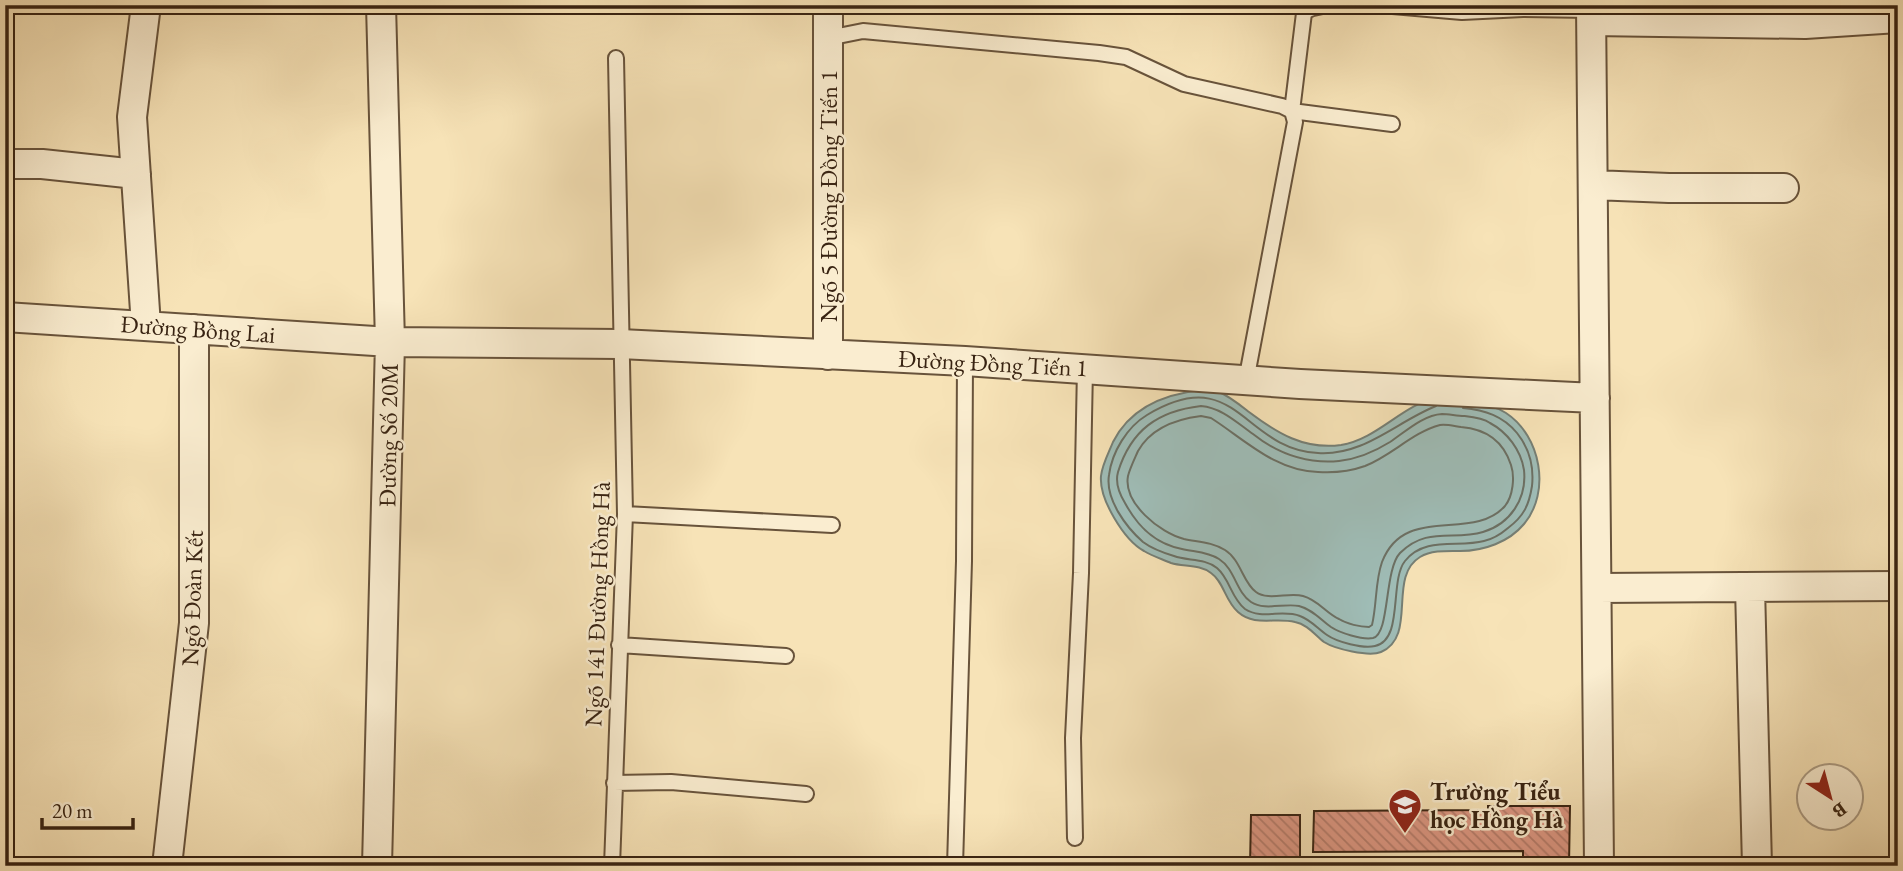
<svg xmlns="http://www.w3.org/2000/svg" width="1903" height="871" font-family="'EB Garamond',serif">
<defs>
<pattern id="building-back-hatch" width="6" height="6" patternUnits="userSpaceOnUse" patternTransform="scale(1.75)"><rect width="6" height="6" fill="#dd9783"/><path d="M-1 5l2 2M0 0l6 6M5-1l2 2" fill="none" stroke="#b47b6a"/></pattern>
</defs>
<rect width="100%" height="100%" fill="#f7e3b7"/>
<filter id="stains"><feTurbulence type="fractalNoise" baseFrequency=".00286" numOctaves="4"/><feColorMatrix values="0 0 0 0 .2 0 0 0 0 .09 0 0 0 0 .02 0 0 0 .5 -.17"/></filter>
<radialGradient id="worn" r=".72"><stop offset=".6" stop-color="#630" stop-opacity="0"/><stop offset="1" stop-color="#630" stop-opacity=".3"/></radialGradient>
<path fill="#9fbdb7" stroke="#767f75" stroke-width="2" d="M1201,390C1207,390 1214,390 1219,392C1229,396 1240,405 1249,412C1277,433 1304,450 1341,445C1378,439 1403,404 1437,398C1446,397 1458,401 1467,402C1482,404 1493,405 1506,413C1541,436 1551,492 1524,524C1509,542 1484,551 1460,551C1447,551 1432,550 1420,557C1387,577 1418,636 1381,652C1369,657 1335,649 1324,642C1315,635 1307,624 1295,622C1275,617 1255,627 1238,612C1225,601 1224,582 1211,573C1200,564 1183,567 1171,563C1162,559 1152,556 1144,551C1124,540 1099,499 1101,476C1102,465 1109,452 1113,442C1130,408 1165,394 1201,390Z"/>
<g fill="none" stroke-linecap="round" stroke-linejoin="round">
<path stroke="#6c7064" stroke-width="2" d="M1201,406C1222,408 1236,422 1253,434C1278,454 1306,464 1339,461C1357,459 1374,452 1390,442C1405,432 1423,415 1442,414C1449,414 1457,416 1464,416C1473,417 1483,418 1490,423C1507,432 1521,450 1524,470C1527,499 1510,524 1483,532C1453,541 1427,526 1400,553C1384,570 1390,634 1373,638C1362,640 1340,633 1331,627C1321,620 1312,609 1299,606C1284,603 1265,611 1251,602C1236,592 1235,569 1219,559C1208,552 1195,552 1182,549C1155,544 1138,527 1125,503C1120,495 1115,483 1118,472C1131,430 1158,411 1201,406Z
M1436,406C1396,422 1364,456 1318,453C1242,449 1237,361 1147,415C1127,427 1112,452 1109,475C1105,499 1126,527 1143,542C1151,548 1164,553 1174,556C1187,561 1205,558 1217,568C1230,579 1231,598 1245,609C1262,620 1282,609 1300,616C1311,620 1318,629 1327,635C1337,642 1363,649 1375,646C1404,640 1389,581 1405,561C1425,536 1458,548 1484,541C1493,539 1501,534 1508,528C1524,516 1529,505 1532,486C1534,467 1529,448 1517,433C1503,416 1485,410 1463,408
M1201,416L1211,418C1244,439 1275,471 1318,472C1333,473 1351,471 1365,466C1391,456 1413,432 1440,425C1446,424 1454,426 1461,427C1486,429 1503,440 1511,465C1515,477 1513,496 1505,506C1472,543 1405,503 1382,562C1375,582 1377,604 1372,625L1369,627C1360,627 1347,624 1339,619C1326,613 1318,600 1303,596C1289,592 1268,601 1256,592C1243,583 1241,560 1225,550C1212,542 1198,542 1184,539C1160,533 1123,503 1128,476C1130,468 1135,458 1138,451C1151,428 1177,419 1201,416Z"/>
</g>
<path fill="url(#building-back-hatch)" stroke="#382312" stroke-width="2" d="M1488,806H1570L1569,866H1523V851L1313,852L1314,811L1488,810Z
M1251,815H1300V866H1250Z"/>
<g fill="none" stroke-linecap="round" stroke-linejoin="round">
<defs>
<path id="lane" d="M1379,5C1361,6 1316,1 1304,13L1292,111L1392,124
M1381,5L1462,12L1523,9L1591,10
M828,38L863,31L1099,53L1126,57L1184,84L1282,106L1292,111L1295,122L1246,381
M625,514L832,525
M619,645L786,656
M614,783L671,782L806,794
M1075,838L1073,738L1081,573L1085,368
M612,866L625,514L616,58
M955,866L964,561L965,361"/>
<path id="street" d="M1591,5L1599,866
M1592,21L1805,24L1898,18
M5,164H42L136,174
M1593,185L1669,188H1784
M5,317L390,342L620,344L965,361L1300,384L1595,398
M146,326L132,117L146,5
M828,355V5
M1750,587L1757,866
M1598,588L1898,586
M167,866L194,623V329
M377,866L390,342L381,5"/>
</defs>
<use href="#lane" stroke="#68533b" stroke-width="18"/>
<use href="#street" stroke="#68533b" stroke-width="32"/>
<use href="#lane" stroke="#faedd0" stroke-width="14"/>
<use href="#street" stroke="#faedd0" stroke-width="28"/>
</g>
<defs>
<symbol id="school-pin" viewBox="-11 -11 22 30"><path d="M0 17L-7.5 6A9.5 9.5 0 1 1 7.5 6Z" fill="#8f2418" stroke="#faedd0"/><path d="M0-5L7-2L0 1L-7-2ZM-4 1L0 2.5L4 1V4Q0 6-4 4Z" fill="#fff"/></symbol>
</defs>
<g fill-rule="evenodd">
<use href="#school-pin" x="1386" y="786" width="38" height="52"/>
</g>
<g text-anchor="middle" dominant-baseline="central" stroke-width="5" stroke-linejoin="round" paint-order="stroke">
<g font-size="24" fill="#382312" stroke="#faedd0">
<text transform="translate(828 196) rotate(-90)">Ngõ 5 Đường Đồng Tiến 1</text>
<text transform="translate(198 329) rotate(4)">Đường Bồng Lai</text>
<text transform="translate(993 363) rotate(3)">Đường Đồng Tiến 1</text>
<text transform="translate(388 435) rotate(-89)">Đường Số 20M</text>
<text transform="translate(192 598) rotate(-88)">Ngõ Đoàn Kết</text>
<text transform="translate(597 604) rotate(-88)">Ngõ 141 Đường Hồng Hà</text>
</g>
<g font-size="24" font-weight="bold" fill="#382312" stroke="#faedd0" text-anchor="start">
<text x="1430" y="791">Trường Tiểu<tspan x="1430" dy="28">học Hồng Hà</tspan></text>
</g>
</g>
<rect width="1903" height="871" fill="none" stroke="#f7e3b7" stroke-width="28"/>
<rect x="7" y="7" width="1889" height="857" fill="none" stroke="#382312" stroke-width="3.5"/>
<rect x="14" y="14" width="1875" height="843" fill="none" stroke="#382312" stroke-width="2"/>
<g transform="translate(1830 797) rotate(144)"><circle r="33" fill="#faedd0" stroke="#ac9c84" stroke-width="2"/>
<path d="M0-5L12 26L0 18L-12 26Z" fill="#8f2418"/>
<text y="-10" font-size="19" font-weight="bold" text-anchor="middle" fill="#382312">B</text>
</g>
<path d="M42 818v10h91v-10" fill="none" stroke="#382312" stroke-width="3.5"/>
<text x="52" y="818" font-size="21" fill="#382312" stroke="#faedd0" stroke-width="5" paint-order="stroke">20 m</text>
<rect width="100%" height="100%" filter="url(#stains)"/>
<rect width="100%" height="100%" fill="url(#worn)"/>
</svg>
